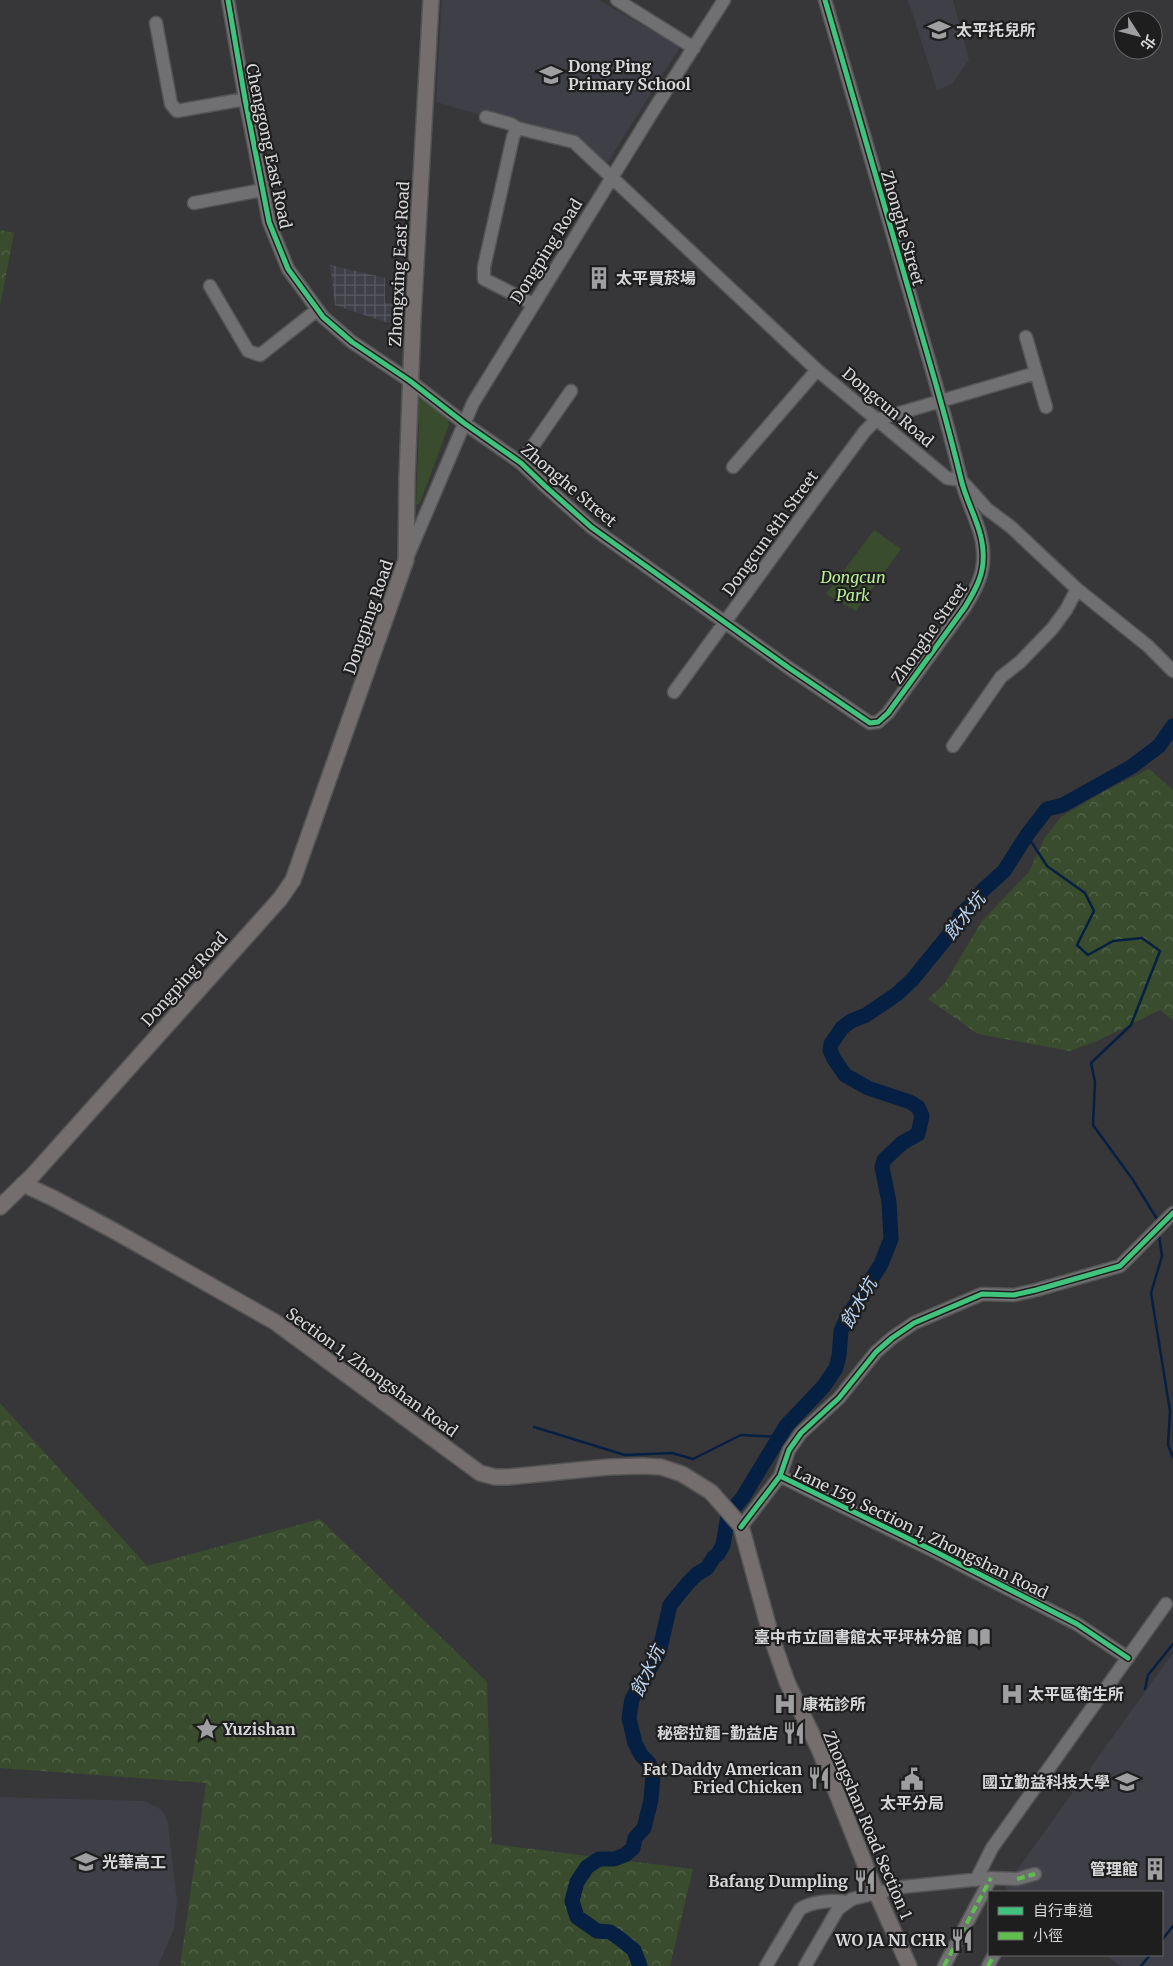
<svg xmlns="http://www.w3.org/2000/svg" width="1173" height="1966" font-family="Merriweather,'Noto Sans TC',serif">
<defs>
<pattern id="industrial-grid" width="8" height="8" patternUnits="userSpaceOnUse" patternTransform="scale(1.25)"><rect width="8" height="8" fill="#3e3f47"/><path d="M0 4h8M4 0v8" fill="none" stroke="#595a61"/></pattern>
<pattern id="forest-crowns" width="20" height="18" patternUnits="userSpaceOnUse" patternTransform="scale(1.25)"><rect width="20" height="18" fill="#394c2d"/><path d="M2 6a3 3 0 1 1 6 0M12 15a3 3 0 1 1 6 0" fill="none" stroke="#55654b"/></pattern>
</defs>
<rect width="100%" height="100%" fill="#373739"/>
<path fill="#3e3f47" d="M442,0H599L680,47L604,168L573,142L436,102Z
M908,0H953L969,60L952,84L937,90Z
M1173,1653V1966H1121L1105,1955H1162V1892H1010L1004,1886H1017V1870Z
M0,1797L145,1801L160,1809L165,1815L168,1823L177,1901L174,1929L158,1966H0Z"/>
<path fill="url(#industrial-grid)" d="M330,265L385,278V303H399L398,324L385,322L335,305Z"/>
<path fill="url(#forest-crowns)" d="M0,230L14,233L0,306Z
M1149,769L1173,790V1020L1160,1010L1097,1041L1069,1051L978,1034L928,999L945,983L982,921L1029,872L1044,839L1061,817L1103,792Z
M0,1403L147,1566L320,1519L487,1682L492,1844L693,1869L670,1966H180L206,1783L0,1768Z"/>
<path fill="#394c2d" d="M421,398L448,418L449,425L420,503L416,505L419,425C416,418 416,403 421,398Z
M874,530L901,549L856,611L826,594Z"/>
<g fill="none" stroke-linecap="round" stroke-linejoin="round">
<path stroke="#052042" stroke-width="2.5" d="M1027,835L1047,866L1085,893L1094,911L1077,945L1088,955L1113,941L1142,938L1160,951L1131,1025L1091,1063L1095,1082L1093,1125L1133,1180L1157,1219
M1159,1236L1162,1256L1151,1293L1170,1411L1168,1445L1173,1457
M534,1427L625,1455L672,1453L693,1459L741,1435L780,1437
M1145,1689L1148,1675L1173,1644
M1162,1940L1173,1926
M1141,1966L1150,1955"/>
<path stroke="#052042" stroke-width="15" d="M640,1966L634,1950L619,1938L610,1932L597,1931L577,1917L572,1901L577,1882L587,1867L599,1859H614L625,1855L633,1848L635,1838L644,1828L651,1800L653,1775L649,1763L641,1755L635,1743L629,1718L632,1699L659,1653L670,1605L688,1583L697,1574L707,1568L714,1557L718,1554L723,1545L728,1515L743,1497L786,1426L824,1386L836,1368L839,1356L841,1331L847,1318L881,1264L891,1239L889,1202L882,1167L884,1160L902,1143L918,1134L922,1116L918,1107L910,1102L868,1088L845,1075L834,1059L830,1050L831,1044L842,1028L851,1021L866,1015L897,994L912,980L956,926L960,915L974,902L983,890L1004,871L1027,835L1047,809L1063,805L1131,767L1159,746L1173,726"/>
<defs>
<path id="minor" d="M228,0L245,99L269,222L288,269L323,317L352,342L410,381L464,423L521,463L545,486L591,527L789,668L870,723L878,722L888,713L965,607C976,589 985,573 983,551C982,527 966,502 961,479C953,446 944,413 935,381C898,254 862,127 825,0
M617,0L694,48
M156,23L171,104L177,111L245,99
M486,117L511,124L517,128L574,142L817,370L947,478L961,480L987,509L1011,527L1077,589L1148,646L1173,671
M517,128L513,137L484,267V279L533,304
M194,203L262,190
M210,286L248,351L260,355L317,310
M1026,337L1046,407
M521,463L571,391
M733,467L817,370
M407,558L473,403L653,111L724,0
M674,692L819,493L865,431L876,420L1036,373
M953,746L1001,677L1020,662L1052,629L1066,610L1077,589
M780,1476L932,1550L1077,1624L1128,1658
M741,1527L780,1476L789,1450L801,1433L839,1398L876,1352L892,1338L914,1323L982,1294L1014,1295L1036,1290L1120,1266L1173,1213
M976,1880L992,1848L1166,1604
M766,1966L800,1909C813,1901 832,1900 847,1902
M805,1966L838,1909L852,1899L902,1887L991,1878L1017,1879L1035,1874
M944,1966L991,1878
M988,1966L994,1955"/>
<path id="major" d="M23,1184L53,1198L118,1233L275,1322L480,1473L495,1477H508L609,1467L643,1466L661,1467L682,1474L711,1492L741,1526L771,1636L787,1682L820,1751L876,1892L909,1966
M0,1207L33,1175L280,899L293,880L406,560L407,478L413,317L431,0"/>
</defs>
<use href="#minor" stroke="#545455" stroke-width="15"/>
<use href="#major" stroke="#545455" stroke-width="18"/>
<use href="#minor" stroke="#707072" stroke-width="12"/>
<use href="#major" stroke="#746e6f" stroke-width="15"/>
<path stroke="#5fbe4e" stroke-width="4" stroke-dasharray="8 4" stroke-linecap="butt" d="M1017,1879L1035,1874
M944,1966L991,1878
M988,1966L994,1955"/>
<defs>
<path id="cycleway" d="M228,0L245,99L269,222L288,269L323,317L352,342L410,381L464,423L521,463L545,486L591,527L789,668L870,723L878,722L888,713L965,607C976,589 985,573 983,551C982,527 966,502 961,479C953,446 944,413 935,381C898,254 862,127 825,0
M780,1476L932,1550L1077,1624L1128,1658
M741,1527L780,1476L789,1450L801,1433L839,1398L876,1352L892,1338L914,1323L982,1294L1014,1295L1036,1290L1120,1266L1173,1213"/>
</defs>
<use href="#cycleway" stroke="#1e1e1f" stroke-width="8"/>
<use href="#cycleway" stroke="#40c37c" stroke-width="5"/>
</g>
<defs>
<symbol id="school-bare" viewBox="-9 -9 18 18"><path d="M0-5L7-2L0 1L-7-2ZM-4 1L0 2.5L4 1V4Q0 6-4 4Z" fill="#9f9fa1" stroke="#1e1e1f" stroke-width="2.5" paint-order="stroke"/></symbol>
<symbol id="building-bare" viewBox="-9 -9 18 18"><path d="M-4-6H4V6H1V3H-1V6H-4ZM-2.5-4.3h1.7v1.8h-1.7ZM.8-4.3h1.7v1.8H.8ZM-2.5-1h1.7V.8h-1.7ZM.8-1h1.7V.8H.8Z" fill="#9f9fa1" stroke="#1e1e1f" stroke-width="2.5" paint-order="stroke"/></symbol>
<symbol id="library-bare" viewBox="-9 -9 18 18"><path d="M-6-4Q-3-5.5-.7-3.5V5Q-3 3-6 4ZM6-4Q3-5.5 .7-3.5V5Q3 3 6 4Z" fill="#9f9fa1" stroke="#1e1e1f" stroke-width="2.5" paint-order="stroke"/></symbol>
<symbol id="hospital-bare" viewBox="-9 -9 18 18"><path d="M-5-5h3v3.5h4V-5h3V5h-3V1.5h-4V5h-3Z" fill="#9f9fa1" stroke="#1e1e1f" stroke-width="2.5" paint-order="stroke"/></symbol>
<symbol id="sight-bare" viewBox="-9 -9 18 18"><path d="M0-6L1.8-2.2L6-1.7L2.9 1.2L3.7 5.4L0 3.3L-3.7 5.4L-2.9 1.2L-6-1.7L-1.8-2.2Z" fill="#9f9fa1" stroke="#1e1e1f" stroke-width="2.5" paint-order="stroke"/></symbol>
<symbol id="restaurant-bare" viewBox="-9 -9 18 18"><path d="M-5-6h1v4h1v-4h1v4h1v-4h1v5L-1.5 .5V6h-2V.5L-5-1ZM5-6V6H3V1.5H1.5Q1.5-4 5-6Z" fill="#9f9fa1" stroke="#1e1e1f" stroke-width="2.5" paint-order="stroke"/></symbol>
<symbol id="civic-bare" viewBox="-9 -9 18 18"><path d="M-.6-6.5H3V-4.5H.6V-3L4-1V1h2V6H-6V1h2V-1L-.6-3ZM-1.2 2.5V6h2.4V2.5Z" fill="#9f9fa1" stroke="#1e1e1f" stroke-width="2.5" paint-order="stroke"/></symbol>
<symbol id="university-bare" viewBox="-9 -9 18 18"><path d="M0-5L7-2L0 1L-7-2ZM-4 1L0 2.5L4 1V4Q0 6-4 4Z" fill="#9f9fa1" stroke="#1e1e1f" stroke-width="2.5" paint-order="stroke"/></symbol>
</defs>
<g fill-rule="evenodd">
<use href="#school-bare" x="923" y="14" width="32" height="32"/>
<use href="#school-bare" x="535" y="59" width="32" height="32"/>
<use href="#building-bare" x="583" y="262" width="32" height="32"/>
<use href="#library-bare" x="963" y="1621" width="32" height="32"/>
<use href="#hospital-bare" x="996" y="1678" width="32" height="32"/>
<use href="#hospital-bare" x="769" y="1688" width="32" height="32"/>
<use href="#sight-bare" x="191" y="1713" width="32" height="32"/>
<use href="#restaurant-bare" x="778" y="1717" width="32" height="32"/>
<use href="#restaurant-bare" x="803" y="1762" width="32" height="32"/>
<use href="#civic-bare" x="896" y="1763" width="32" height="32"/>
<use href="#university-bare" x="1111" y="1766" width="32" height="32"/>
<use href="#school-bare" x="70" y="1846" width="32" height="32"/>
<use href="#building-bare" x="1139" y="1853" width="32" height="32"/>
<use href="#restaurant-bare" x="849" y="1865" width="32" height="32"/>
<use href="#restaurant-bare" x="946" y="1924" width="32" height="32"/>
</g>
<g text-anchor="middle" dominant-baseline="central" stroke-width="4.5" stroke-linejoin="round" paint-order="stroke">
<g font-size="16" font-weight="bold" fill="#d7d7d9" stroke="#1e1e1f" text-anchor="start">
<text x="956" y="30">太平托兒所</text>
<text x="568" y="66">Dong Ping<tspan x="568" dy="18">Primary School</tspan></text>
<text x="616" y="278">太平買菸場</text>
<text x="962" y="1637" text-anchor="end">臺中市立圖書館太平坪林分館</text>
<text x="1028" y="1694">太平區衛生所</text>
<text x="802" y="1704">康祐診所</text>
<text x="223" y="1729">Yuzishan</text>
<text x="778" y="1733" text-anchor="end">秘密拉麵-勤益店</text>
<text x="802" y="1769" text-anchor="end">Fat Daddy American<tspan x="802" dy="18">Fried Chicken</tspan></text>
<text x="1110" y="1782" text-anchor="end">國立勤益科技大學</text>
<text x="912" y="1803" text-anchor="middle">太平分局</text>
<text x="102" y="1862">光華高工</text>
<text x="1138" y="1869" text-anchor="end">管理館</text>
<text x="848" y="1881" text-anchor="end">Bafang Dumpling</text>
<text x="946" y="1940" text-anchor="end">WO JA NI CHR</text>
</g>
<g font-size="16" fill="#d7d7d9" stroke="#1e1e1f">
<text transform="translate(269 146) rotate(78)">Chenggong East Road</text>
<text transform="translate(903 228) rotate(74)">Zhonghe Street</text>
<text transform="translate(546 251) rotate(-58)">Dongping Road</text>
<text transform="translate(399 264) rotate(-87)">Zhongxing East Road</text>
<text transform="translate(888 407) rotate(40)">Dongcun Road</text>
<text transform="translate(569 485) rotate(40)">Zhonghe Street</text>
<text transform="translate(770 533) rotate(-54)">Dongcun 8th Street</text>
<text transform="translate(368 617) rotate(-71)">Dongping Road</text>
<text transform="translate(929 633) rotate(-55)">Zhonghe Street</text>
<text transform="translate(184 979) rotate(-48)">Dongping Road</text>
<text transform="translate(372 1372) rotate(36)">Section 1, Zhongshan Road</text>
<text transform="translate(921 1532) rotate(26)">Lane 159, Section 1, Zhongshan Road</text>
<text transform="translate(868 1825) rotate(67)">Zhongshan Road Section 1</text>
</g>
<g font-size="16" font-style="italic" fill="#b8ef95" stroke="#1e1e1f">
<text x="853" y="577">Dongcun<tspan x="853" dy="18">Park</tspan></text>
</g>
<g font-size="18" font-style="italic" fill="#bad4f4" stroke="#1e1e1f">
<text transform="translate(964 916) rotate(-51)">飲水坑</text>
<text transform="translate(858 1303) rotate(-60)">飲水坑</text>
<text transform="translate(647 1671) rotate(-64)">飲水坑</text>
</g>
</g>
<rect x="988" y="1891" width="175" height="65" fill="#1e1e1f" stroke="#686869"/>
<rect x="998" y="1907" width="25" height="8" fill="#40c37c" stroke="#686869"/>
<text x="1033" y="1916" font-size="15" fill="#d7d7d9">自行車道</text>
<rect x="998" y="1932" width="25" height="8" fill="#5fbe4e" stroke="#686869"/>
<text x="1033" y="1941" font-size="15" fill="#d7d7d9">小徑</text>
<g transform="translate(1138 35) rotate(126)"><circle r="24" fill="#1e1e1f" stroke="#686869"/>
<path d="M0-4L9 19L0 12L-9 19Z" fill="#9f9fa1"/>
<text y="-8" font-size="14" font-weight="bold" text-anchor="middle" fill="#d7d7d9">北</text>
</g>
</svg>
